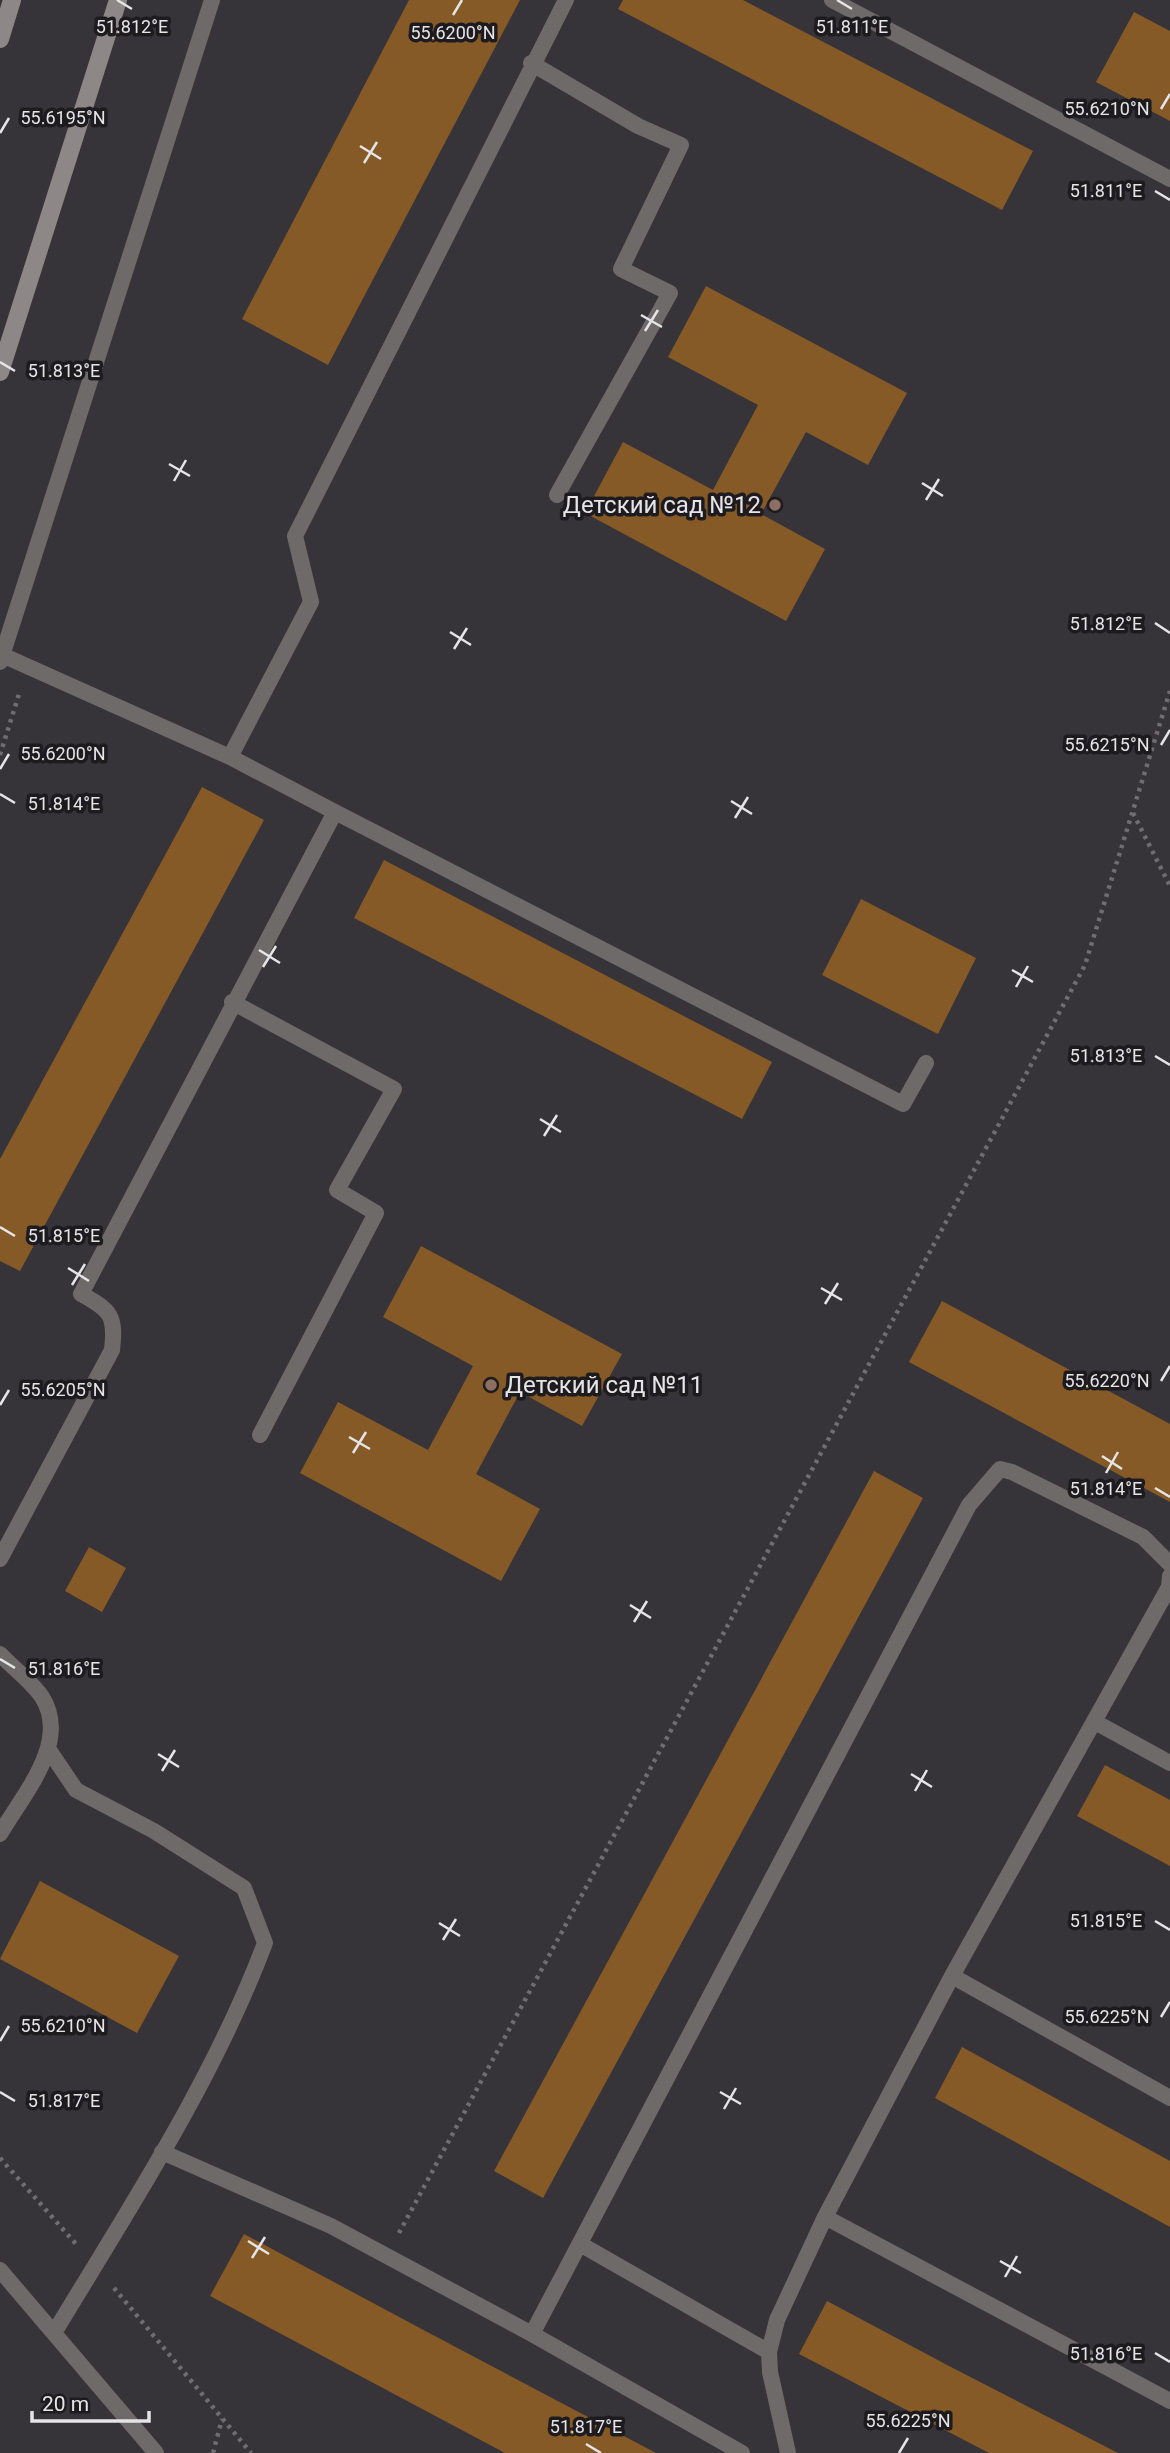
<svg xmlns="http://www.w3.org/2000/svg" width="1170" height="2453" font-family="Roboto,sans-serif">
<rect width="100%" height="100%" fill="#363339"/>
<path fill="#865a27" d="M409,0H520L328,365L242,319Z
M623,0H743L1033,151L1002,210L618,9Z
M1134,12L1170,31V121L1096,82Z
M706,286L907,393L868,465L806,432L761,514L825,549L786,621L585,513L623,442L713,490L758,405L668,357Z
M202,787L264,820L20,1271L0,1261V1159Z
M384,860L772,1062L742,1119L354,918Z
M861,899L976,958L938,1034L822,975Z
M421,1246L622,1354L582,1426L520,1392L476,1474L540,1509L501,1581L300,1473L338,1402L428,1450L473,1366L383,1317Z
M942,1301L1170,1424V1502L909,1362Z
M874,1471L923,1498L543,2198L494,2171Z
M89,1547L126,1568L102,1612L65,1591Z
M1105,1765L1170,1800V1866L1077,1816Z
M40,1881L179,1956L137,2033L0,1959Z
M962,2047L1170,2161V2227L935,2098Z
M244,2234L431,2334L656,2453H505L210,2296Z
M827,2301L949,2366L1118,2453H989L799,2354Z"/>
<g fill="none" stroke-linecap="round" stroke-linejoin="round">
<path stroke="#706d72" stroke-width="4.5" stroke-dasharray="3.5 5" stroke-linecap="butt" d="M0,755L19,694
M1133,813L1170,886
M0,2158L76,2244
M399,2233L1085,965L1170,691
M114,2288L251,2453
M213,2453L222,2419"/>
<path stroke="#6e6a6a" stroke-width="16" d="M832,0L1170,179
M531,63L638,126L681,145L621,269L670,293L557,495
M0,662L212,0
M230,757L311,602L295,536L566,0
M335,812L903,1104L926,1063
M232,1002L394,1089L337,1190L376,1213L260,1435
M0,1559L112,1350C116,1316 111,1310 81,1294L335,812L230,757L2,655
M0,1654C13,1668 31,1681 42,1697C71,1742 22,1796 0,1834
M1095,1722L1170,1763
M49,1750L76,1790L154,1831L244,1888L265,1943C213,2081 130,2207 54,2333
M952,1976L1170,2098
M162,2152L331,2226L532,2334L742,2453
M825,2217L1170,2401
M580,2244L769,2352
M0,2270L156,2453
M532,2334L969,1505L1000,1469L1012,1472L1143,1537L1170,1564
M788,2453L770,2372L769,2352L777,2320L825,2217L952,1976L1169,1587L1170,1576"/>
<path stroke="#8e8787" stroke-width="18" d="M0,39L12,0
M0,372L118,0"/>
</g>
<path fill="none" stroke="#e5e4e7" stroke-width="2.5" d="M117,0L132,9M837,0L852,9M453,15L462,0M1161,109L1170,94M0,133L9,118M360,146L381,159M364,163L377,142M1155,191L1170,200M641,315L662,327M645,331L658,310M0,362L15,371M169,464L190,476M174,481L186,460M922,483L943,496M926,500L939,479M1155,623L1170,633M450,632L471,645M454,649L467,628M1161,745L1170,730M0,769L9,754M0,794L15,803M731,801L752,814M735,818L748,797M259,950L280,963M263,967L276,946M1012,970L1033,982M1016,987L1028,966M1155,1056L1170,1065M540,1119L561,1132M544,1136L557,1115M0,1227L15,1236M68,1268L89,1281M72,1285L85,1264M821,1288L842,1300M825,1304L838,1283M1161,1381L1170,1366M0,1405L9,1390M349,1437L370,1449M353,1453L366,1432M1102,1456L1122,1469M1106,1473L1118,1452M1155,1488L1170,1497M630,1605L651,1618M634,1622L647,1601M0,1659L15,1668M158,1754L179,1767M162,1771L175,1750M911,1774L932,1787M915,1791L927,1770M1155,1921L1170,1930M439,1923L460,1936M443,1940L456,1919M1161,2017L1170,2002M0,2041L9,2026M0,2092L15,2101M720,2092L741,2104M724,2109L736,2088M248,2241L269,2254M252,2258L265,2237M1000,2261L1021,2273M1005,2277L1017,2256M1155,2353L1170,2362M586,2444L601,2453M899,2453L908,2438"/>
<g fill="#8d6e63" stroke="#1d1b1e" stroke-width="2.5">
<circle cx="775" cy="505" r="7"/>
<circle cx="491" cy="1385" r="7"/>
</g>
<g text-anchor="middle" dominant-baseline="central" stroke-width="7" stroke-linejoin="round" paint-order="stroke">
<g font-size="24" fill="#e5e4e7" stroke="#1d1b1e" text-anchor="end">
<text x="761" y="505">Детский сад №12</text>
<text x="505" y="1385" text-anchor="start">Детский сад №11</text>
</g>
</g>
<g font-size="18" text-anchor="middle" fill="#e5e4e7" stroke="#1d1b1e" stroke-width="7" stroke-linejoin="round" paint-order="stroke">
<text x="132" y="33">51.812°E</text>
<text x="852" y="33">51.811°E</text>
<text x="453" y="39">55.6200°N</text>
<text x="1107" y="115">55.6210°N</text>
<text x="63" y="124">55.6195°N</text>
<text x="1106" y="197">51.811°E</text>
<text x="64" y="377">51.813°E</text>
<text x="1106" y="630">51.812°E</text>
<text x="1107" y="751">55.6215°N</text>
<text x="63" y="760">55.6200°N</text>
<text x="64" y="810">51.814°E</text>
<text x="1106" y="1062">51.813°E</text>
<text x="64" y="1242">51.815°E</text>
<text x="1107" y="1387">55.6220°N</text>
<text x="63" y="1396">55.6205°N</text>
<text x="1106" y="1495">51.814°E</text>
<text x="64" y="1675">51.816°E</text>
<text x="1106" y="1927">51.815°E</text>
<text x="1107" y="2023">55.6225°N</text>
<text x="63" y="2032">55.6210°N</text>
<text x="64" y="2107">51.817°E</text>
<text x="1106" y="2360">51.816°E</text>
<text x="908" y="2427">55.6225°N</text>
<text x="586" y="2433">51.817°E</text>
</g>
<path d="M32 2411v10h117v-10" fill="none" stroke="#e5e4e7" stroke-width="3.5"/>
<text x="42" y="2411" font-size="21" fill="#e5e4e7" stroke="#1d1b1e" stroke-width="5" paint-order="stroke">20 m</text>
</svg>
